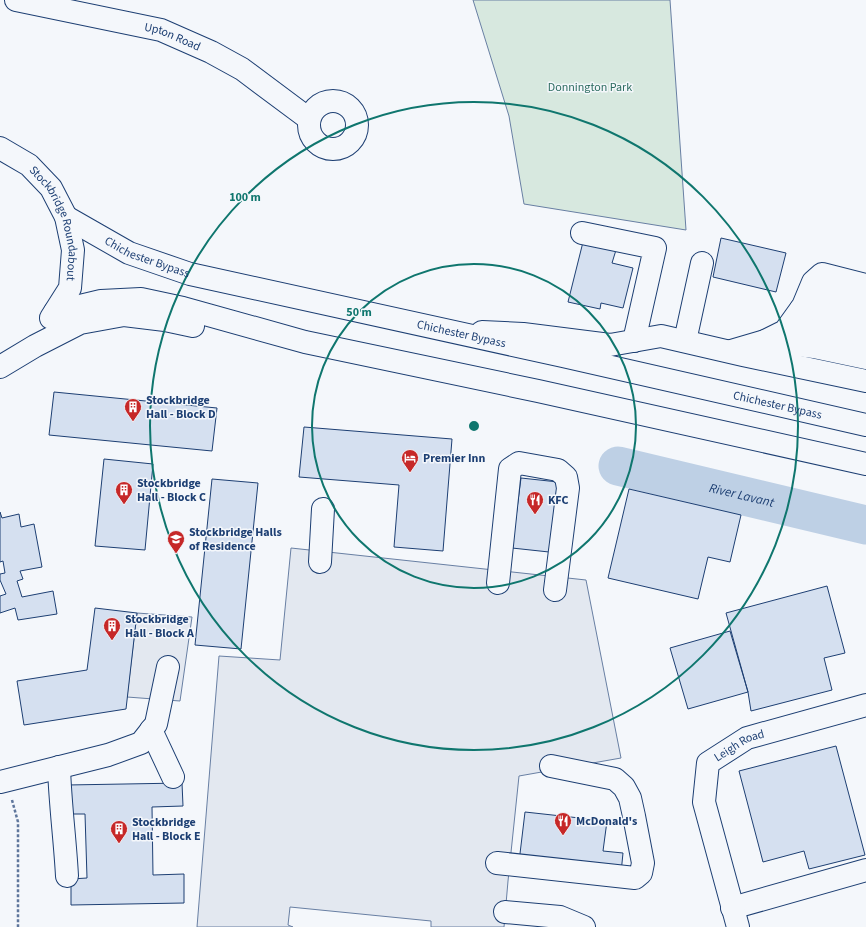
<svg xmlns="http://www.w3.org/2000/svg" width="866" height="927" font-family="'Source Sans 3',sans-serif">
<rect width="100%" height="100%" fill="#f4f7fb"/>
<path fill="#d7e8df" stroke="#687fa3" d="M473,0H670L686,230L524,204L509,116Z"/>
<path fill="#e3e8f0" stroke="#687fa3" d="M291,548L586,580L621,758L519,776L508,881L504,927H431V921L290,907L288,925L293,927H197L219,656L280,660Z
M137,613L192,617L180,701L127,697Z"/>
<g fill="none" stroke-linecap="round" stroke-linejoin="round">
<path stroke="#bed0e5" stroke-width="39" id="s1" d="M618,466L866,525"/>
</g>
<path fill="#d5e0f0" stroke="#1d3f73" d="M721,238L786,253L776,292L713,277Z
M583,242L616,250L612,263L633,268L623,308L601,303L600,309L568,302Z
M54,392L217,408L212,451L49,435Z
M304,427L452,439L443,551L394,547L399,485L299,477Z
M104,459L153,464L145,550L95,546Z
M521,478L558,482L549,552L512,548Z
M212,479L258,483L241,649L195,645Z
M629,489L741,515L730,562L708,557L698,599L608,578Z
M0,512L2,518L19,514L21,527L34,524L42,567L20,571L23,579L17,581L22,597L53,591L57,614L18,620L15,608L0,613V596L6,594L0,580V574L5,573L3,561L0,562Z
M827,586L845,653L824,658L832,690L751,711L748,692L726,613Z
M95,608L137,613L126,709L24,725L17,681L87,670Z
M730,631L748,692L688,709L670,648Z
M836,746L865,855L809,869L804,851L763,862L739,771Z
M182,783L183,806L152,807L153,875L184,874V903L71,905V879L87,878L85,814H68L67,785Z
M525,812L607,821L603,851L623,853L621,873L519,862Z"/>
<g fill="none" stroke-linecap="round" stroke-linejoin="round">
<defs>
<g id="minor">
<path id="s2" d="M16,0L161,30L211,52L242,69L309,119"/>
<circle cx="333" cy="125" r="24"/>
<path d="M582,233L655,248L634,341"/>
<path d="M809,293L866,305"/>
<path d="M801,309L866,323"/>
<path d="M789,326L866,342"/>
<path d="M482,332L523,334L610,345L661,336L743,355L866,381"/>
<path d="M685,341L702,263"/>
<path d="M765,341L785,331L803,306L813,282L822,274L866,285"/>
<path d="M731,351L765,341L814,347L866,358"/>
<path d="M320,562L323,509"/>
<path d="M498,583L510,469L519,463L558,470L566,477L568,488L555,590"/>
<path d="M151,730L173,777"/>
<path d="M59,767C60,803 65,839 67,876"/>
<path d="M0,782L108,755L141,743L156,724L168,667"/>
<path d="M497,863L635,878L641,873L643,863L634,816L630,798L624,787L615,779L551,766"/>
<path d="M732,908L866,870"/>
<path d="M505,912L560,917L584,927"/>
<path id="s3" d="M738,927L704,802L708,763L747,738L866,705"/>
</g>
<g id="highway">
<path id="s4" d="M0,148L29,165L51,188L66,217L73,250L70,288L51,318"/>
<path id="s5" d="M66,217L129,253L190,274L563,356L866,425"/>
<path d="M55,312L101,301L141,299L183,308L305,342L538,391L866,464"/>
<path d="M0,367L35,346L80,323L124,315L165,320L193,326"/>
</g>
</defs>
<use href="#minor" stroke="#1d3f73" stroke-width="24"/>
<use href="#highway" stroke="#1d3f73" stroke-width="24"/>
<path stroke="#5e769c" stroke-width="2.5" stroke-dasharray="3 2" stroke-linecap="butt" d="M12,800L18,822V927"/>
<use href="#minor" stroke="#f4f7fb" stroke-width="22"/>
<use href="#highway" stroke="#f4f7fb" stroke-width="22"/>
</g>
<g fill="none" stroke="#0f766e" stroke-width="2">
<circle cx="474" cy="426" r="162"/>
<circle cx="474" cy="426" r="324"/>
</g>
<defs>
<symbol id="building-pin" viewBox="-11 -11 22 30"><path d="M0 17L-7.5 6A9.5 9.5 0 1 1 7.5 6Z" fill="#c62828" stroke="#f4f7fb"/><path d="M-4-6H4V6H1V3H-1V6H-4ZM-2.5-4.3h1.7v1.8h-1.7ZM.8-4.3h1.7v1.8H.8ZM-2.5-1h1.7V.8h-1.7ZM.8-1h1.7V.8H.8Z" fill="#fff"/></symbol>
<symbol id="hotel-pin" viewBox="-11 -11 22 30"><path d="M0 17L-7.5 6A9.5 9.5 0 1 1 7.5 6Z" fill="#c62828" stroke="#f4f7fb"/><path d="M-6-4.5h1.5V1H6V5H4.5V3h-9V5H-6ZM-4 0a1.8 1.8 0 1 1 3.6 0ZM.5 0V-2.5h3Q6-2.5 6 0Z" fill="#fff"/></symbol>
<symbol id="restaurant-pin" viewBox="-11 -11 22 30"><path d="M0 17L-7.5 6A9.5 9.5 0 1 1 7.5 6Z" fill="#c62828" stroke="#f4f7fb"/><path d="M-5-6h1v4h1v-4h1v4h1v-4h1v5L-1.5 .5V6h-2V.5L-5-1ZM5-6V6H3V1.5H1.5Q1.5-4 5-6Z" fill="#fff"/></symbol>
<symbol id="university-pin" viewBox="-11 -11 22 30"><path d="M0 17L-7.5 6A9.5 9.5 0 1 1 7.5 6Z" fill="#c62828" stroke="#f4f7fb"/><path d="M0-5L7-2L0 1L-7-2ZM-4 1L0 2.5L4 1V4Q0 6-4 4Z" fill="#fff"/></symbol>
</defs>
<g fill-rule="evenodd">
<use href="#building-pin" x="123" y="397" width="20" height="27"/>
<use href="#hotel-pin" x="400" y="448" width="20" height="27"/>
<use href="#building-pin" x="114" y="480" width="20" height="27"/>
<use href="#restaurant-pin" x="525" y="490" width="20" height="27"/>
<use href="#university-pin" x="166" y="529" width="20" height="27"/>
<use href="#building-pin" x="102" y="616" width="20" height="27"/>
<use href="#restaurant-pin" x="553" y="811" width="20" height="27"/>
<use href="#building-pin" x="109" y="819" width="20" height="27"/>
</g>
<g text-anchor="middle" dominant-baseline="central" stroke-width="3" stroke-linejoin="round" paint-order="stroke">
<g font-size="12" fill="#1d3f73" stroke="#f4f7fb">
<text stroke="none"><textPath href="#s2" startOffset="161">Upton Road</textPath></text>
<text stroke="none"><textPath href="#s4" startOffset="100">Stockbridge Roundabout</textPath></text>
<text stroke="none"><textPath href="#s5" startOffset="91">Chichester Bypass</textPath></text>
<text stroke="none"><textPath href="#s5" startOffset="415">Chichester Bypass</textPath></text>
<text stroke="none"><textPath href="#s5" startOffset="739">Chichester Bypass</textPath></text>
<text stroke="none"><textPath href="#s3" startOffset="205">Leigh Road</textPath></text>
</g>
<g font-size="12" fill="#2c6c60" stroke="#f4f7fb">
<text x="590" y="87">Donnington Park</text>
</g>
<g font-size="12" font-weight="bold" fill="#1d3f73" stroke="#f4f7fb" text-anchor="start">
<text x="146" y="400">Stockbridge<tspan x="146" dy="14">Hall - Block D</tspan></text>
<text x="423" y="458">Premier Inn</text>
<text x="137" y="483">Stockbridge<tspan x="137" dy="14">Hall - Block C</tspan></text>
<text x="548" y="500">KFC</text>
<text x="189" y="532">Stockbridge Halls<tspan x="189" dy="14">of Residence</tspan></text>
<text x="125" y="619">Stockbridge<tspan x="125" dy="14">Hall - Block A</tspan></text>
<text x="576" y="821">McDonald's</text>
<text x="132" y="822">Stockbridge<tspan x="132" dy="14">Hall - Block E</tspan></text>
</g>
<g font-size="13" font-style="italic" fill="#1d3f73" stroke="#f4f7fb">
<text stroke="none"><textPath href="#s1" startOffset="127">River Lavant</textPath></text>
</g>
</g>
<circle cx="474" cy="426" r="6" fill="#0f766e" stroke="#f4f7fb" stroke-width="2"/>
<g font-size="12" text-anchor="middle" font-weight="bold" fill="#0f766e" stroke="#f4f7fb" stroke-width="3" stroke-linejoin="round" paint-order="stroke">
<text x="245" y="201">100 m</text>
<text x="359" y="316">50 m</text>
</g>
</svg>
